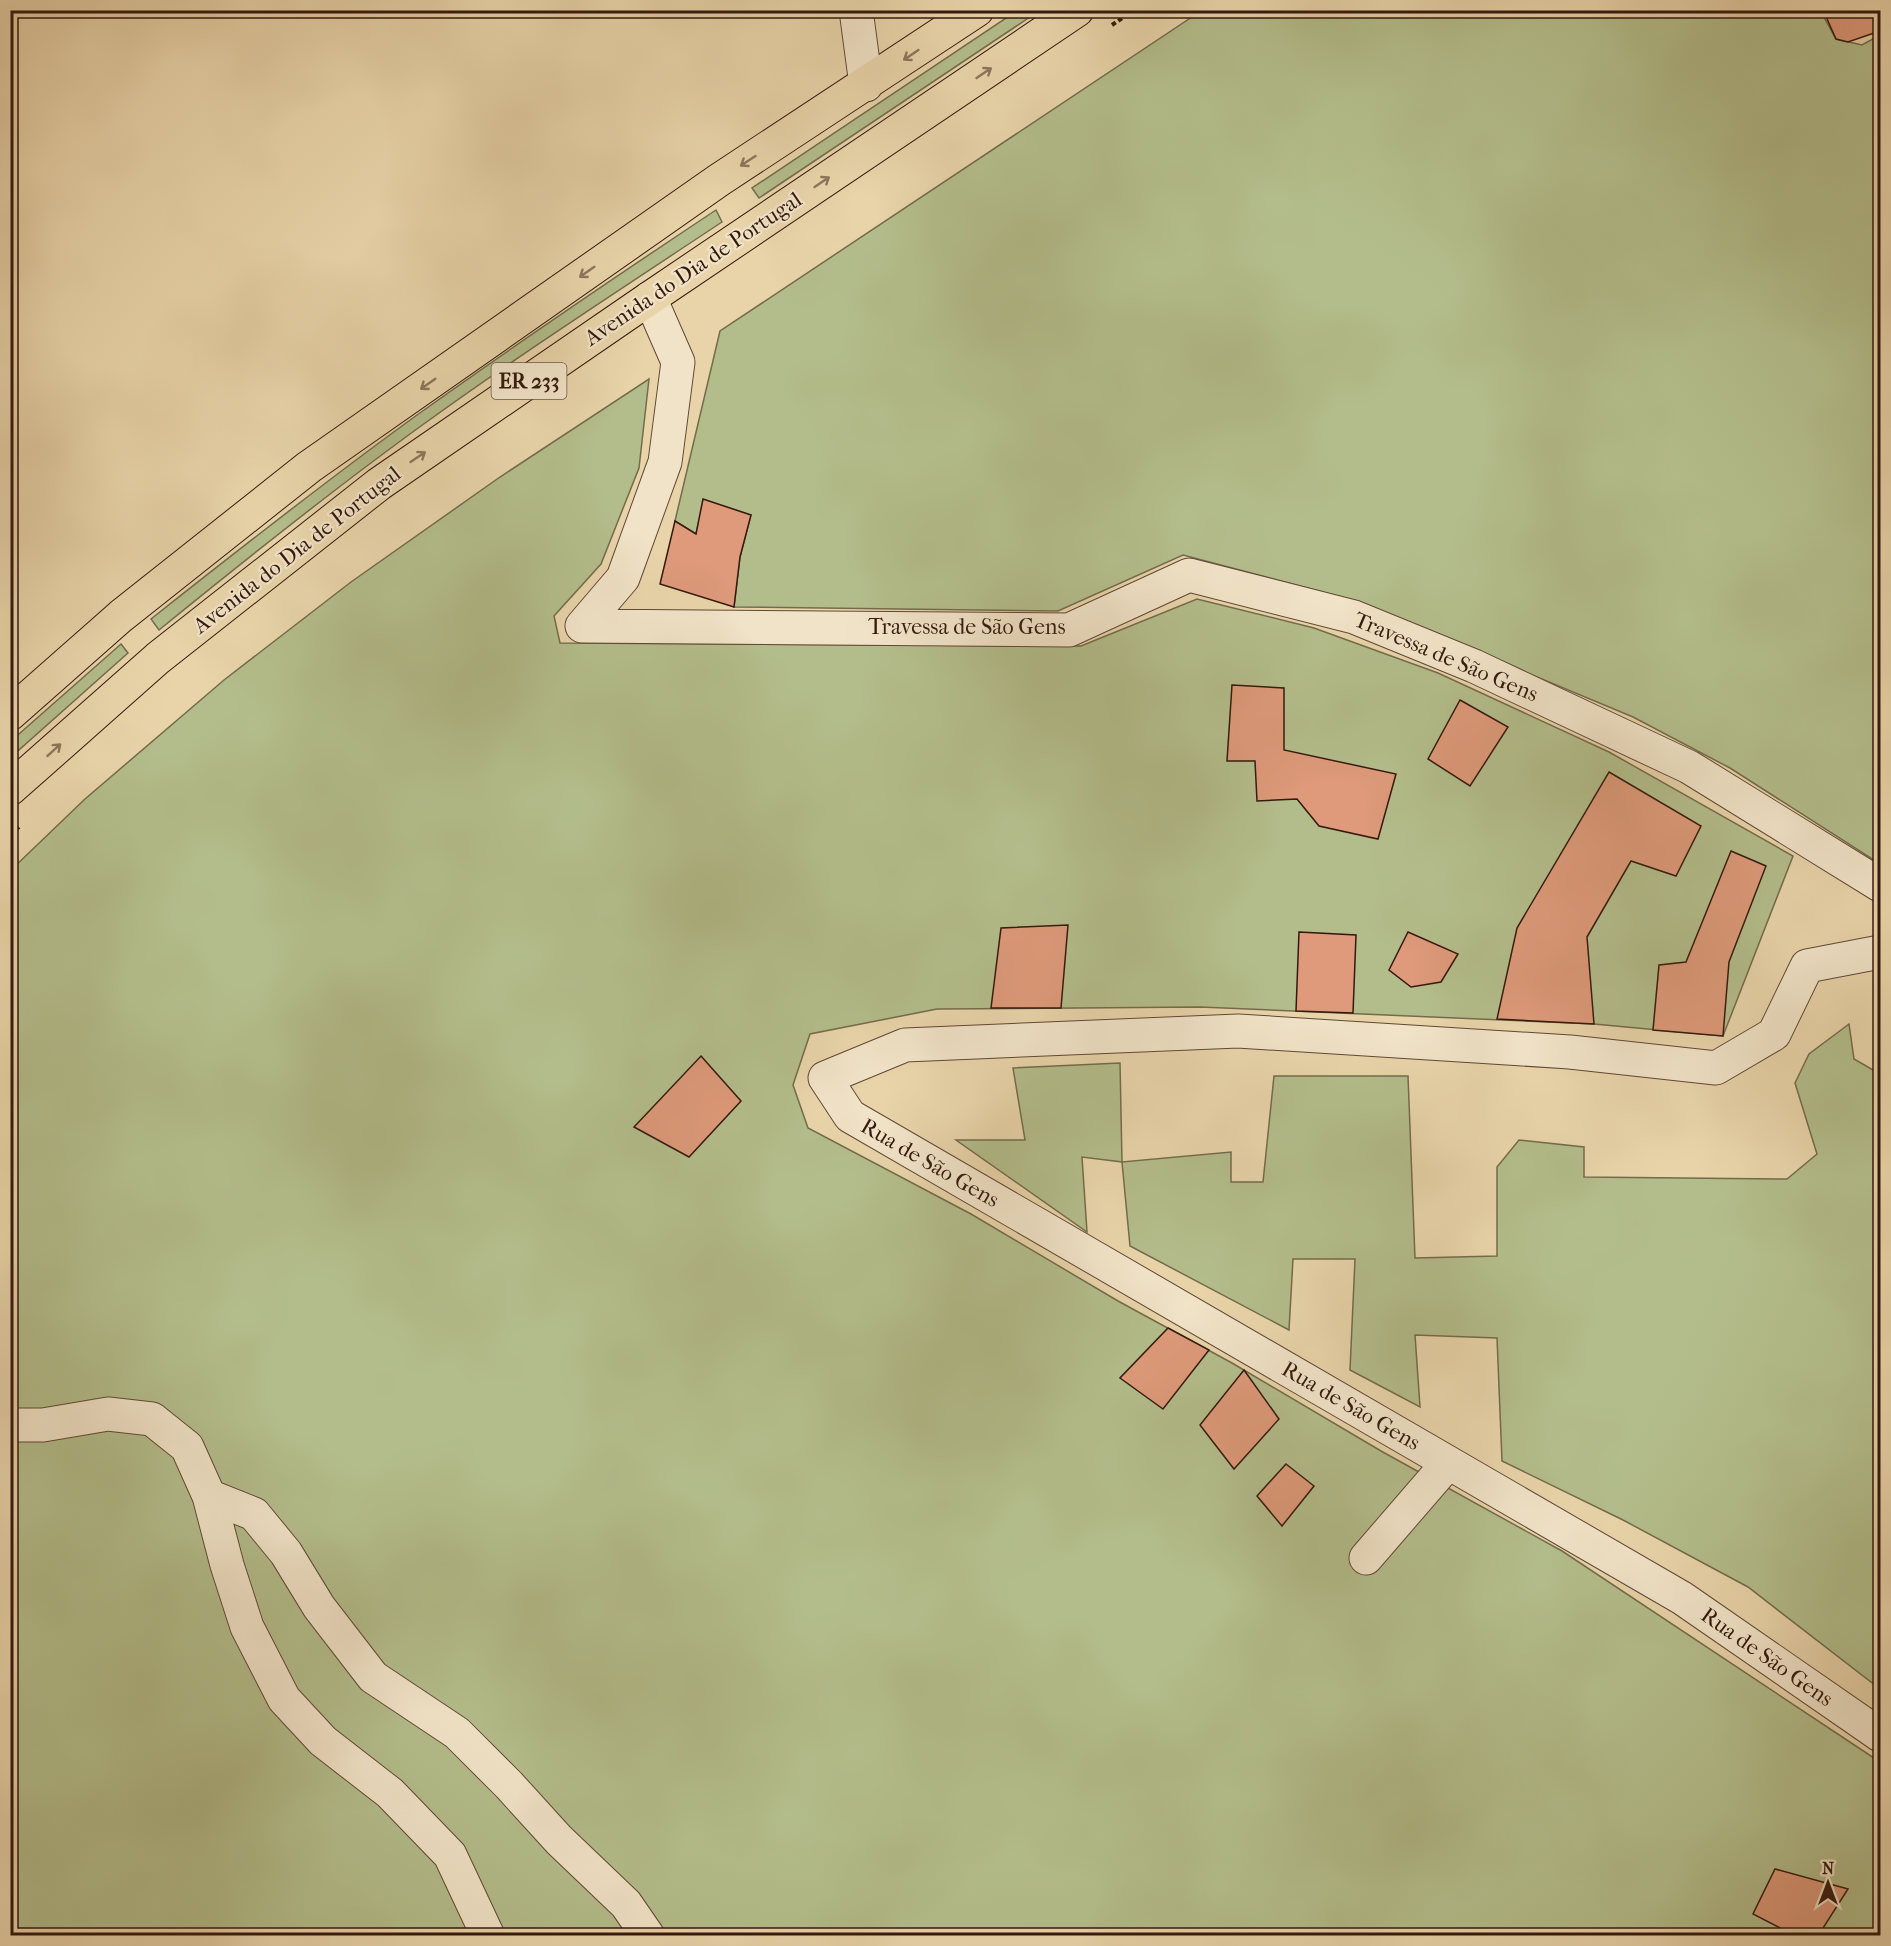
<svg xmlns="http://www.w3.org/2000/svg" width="1891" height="1946" font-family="'IM FELL French Canon',serif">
<rect width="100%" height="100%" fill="#e9d4aa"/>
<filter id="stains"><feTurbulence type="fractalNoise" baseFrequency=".00333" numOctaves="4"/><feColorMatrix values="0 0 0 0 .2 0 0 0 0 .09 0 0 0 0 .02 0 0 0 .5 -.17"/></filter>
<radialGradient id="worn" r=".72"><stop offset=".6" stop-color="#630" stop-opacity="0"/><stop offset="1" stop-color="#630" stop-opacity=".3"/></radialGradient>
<path fill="#b3bd8b" stroke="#746b4c" stroke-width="1.5" d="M1018,10L1039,11L759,198L752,188Z
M1780,10L1794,17L1800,11L1820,10L1836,39L1862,45L1880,35V864L1730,768L1633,717L1353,600L1183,555L1058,611L734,607L740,557L751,515L704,500L696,534L675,521L720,331L1201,11Z
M716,210L722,222C621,289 519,355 421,426C331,491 245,560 159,630L151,619C238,550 326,481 417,415C515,345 615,277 716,210Z
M649,379L639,468L601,564L554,616L560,643L1081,646L1197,599L1314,628L1438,673L1609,752L1793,856L1723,1036L1594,1024L1200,1007L937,1009L810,1034L793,1085L808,1128L971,1214L1118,1301L1232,1363L1381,1451L1562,1551L1880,1762V1935L11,1936V870L85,799L224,680L351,582L500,477Z
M121,644L128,653L11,757V741Z
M1849,1024L1854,1059L1880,1074V1689L1748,1587L1623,1520L1502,1461L1497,1338L1415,1335L1420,1407L1350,1370L1355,1259H1293L1289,1330L1130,1246L1122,1162L1082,1157L1087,1232L956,1140H1025L1013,1068L1120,1063L1122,1162L1231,1152V1182H1263L1274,1076H1408L1415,1258L1497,1256V1167L1519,1140L1584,1147V1177L1787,1179L1817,1154L1795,1083L1809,1054Z"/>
<path fill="#de9a7a" stroke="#34190e" stroke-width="1.5" d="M1823,10H1880V31L1848,42L1836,39Z
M703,499L751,515L740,557L734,607L660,584L675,521L696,534Z
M1232,685L1284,688V750L1396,774L1378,839L1319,826L1297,799L1257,801L1255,761H1227Z
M1460,700L1508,727L1470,786L1428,759Z
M1609,772L1701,826L1676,876L1631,861L1587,937L1594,1024L1497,1019L1517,928Z
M1731,851L1766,866L1729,962L1723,1036L1653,1030L1659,965L1686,962Z
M1068,925L1061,1008H991L1001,928Z
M1299,932L1356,935L1353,1013L1296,1011Z
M1408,932L1458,954L1441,982L1411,987L1389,970Z
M701,1056L741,1101L689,1157L634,1127Z
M1168,1328L1209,1350L1163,1409L1120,1378Z
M1244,1370L1279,1419L1234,1469L1200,1425Z
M1286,1464L1314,1486L1282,1526L1257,1496Z
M1775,1869L1848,1889L1818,1936H1796L1753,1914Z"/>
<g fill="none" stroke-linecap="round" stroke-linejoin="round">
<defs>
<path id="minor" d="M856,10L866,85
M650,298L678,362L665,462L623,578L582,626L1069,630L1189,575L1354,617L1474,666L1689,767L1880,885
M1880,952L1807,966L1774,1034L1716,1068L1570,1052L1238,1031L905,1045L825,1078L850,1116L1682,1598L1880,1735
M10,1425H43L108,1414L152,1419L187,1447L209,1496L227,1565L247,1627L284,1699L323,1741L390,1793L450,1855L488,1936
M209,1496L254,1514L286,1553L319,1607L373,1677L457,1733L509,1785L559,1840L626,1904L648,1936
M1366,1558L1448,1463"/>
<path id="major" d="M10,714L121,616L309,467L719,180L977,10
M10,789L158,658L379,484L650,298L1077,10"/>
</defs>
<use href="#minor" stroke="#614835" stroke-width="35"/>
<use href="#major" stroke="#34190e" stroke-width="35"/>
<path stroke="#34190e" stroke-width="4" stroke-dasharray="4.5 3" stroke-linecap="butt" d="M1112,25L1134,10
M10,834L19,827"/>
<use href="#minor" stroke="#f1e3c8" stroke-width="33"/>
<use href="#major" stroke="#e9d4aa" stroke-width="33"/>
</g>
<defs><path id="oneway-shaft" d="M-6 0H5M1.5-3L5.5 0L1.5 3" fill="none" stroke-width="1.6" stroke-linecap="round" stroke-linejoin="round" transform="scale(1.5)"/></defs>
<g stroke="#8e765c">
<use href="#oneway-shaft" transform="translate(911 55) rotate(146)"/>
<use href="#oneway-shaft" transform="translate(984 73) rotate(-34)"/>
<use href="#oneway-shaft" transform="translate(748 161) rotate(147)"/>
<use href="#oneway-shaft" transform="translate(822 182) rotate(-34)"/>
<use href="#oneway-shaft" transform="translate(587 272) rotate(145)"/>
<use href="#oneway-shaft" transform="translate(428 384) rotate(145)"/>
<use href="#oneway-shaft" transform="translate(418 457) rotate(-34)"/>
<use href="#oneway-shaft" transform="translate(54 750) rotate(-42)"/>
</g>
<g text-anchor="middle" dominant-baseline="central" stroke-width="4.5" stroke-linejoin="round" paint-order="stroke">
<rect fill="#f1e3c8" stroke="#6d5646" stroke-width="1.5" x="491.5" y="363" width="75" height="36" rx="4.5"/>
<g font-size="21" font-weight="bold" fill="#34190e">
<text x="529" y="381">ER 233</text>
</g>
<g font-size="22" fill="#34190e" stroke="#f1e3c8">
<text transform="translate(693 269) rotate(-34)">Avenida do Dia de Portugal</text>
<text transform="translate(297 550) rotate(-38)">Avenida do Dia de Portugal</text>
<text x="967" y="627">Travessa de São Gens</text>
<text transform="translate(1446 657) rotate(23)">Travessa de São Gens</text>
<text transform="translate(930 1163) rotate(30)">Rua de São Gens</text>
<text transform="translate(1351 1406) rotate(30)">Rua de São Gens</text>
<text transform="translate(1767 1657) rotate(35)">Rua de São Gens</text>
</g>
</g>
<rect width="1891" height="1946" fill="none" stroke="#e9d4aa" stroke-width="36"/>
<rect x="12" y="12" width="1867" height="1922" fill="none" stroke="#34190e" stroke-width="3"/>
<rect x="18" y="18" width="1855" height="1910" fill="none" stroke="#34190e" stroke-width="1.5"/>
<g transform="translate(1828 1883)" stroke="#f1e3c8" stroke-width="4.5" paint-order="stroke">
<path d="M0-4.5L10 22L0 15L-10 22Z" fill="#34190e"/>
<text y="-9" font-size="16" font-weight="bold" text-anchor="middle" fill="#34190e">N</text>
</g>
<rect width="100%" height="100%" filter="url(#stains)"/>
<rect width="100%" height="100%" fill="url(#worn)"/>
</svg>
